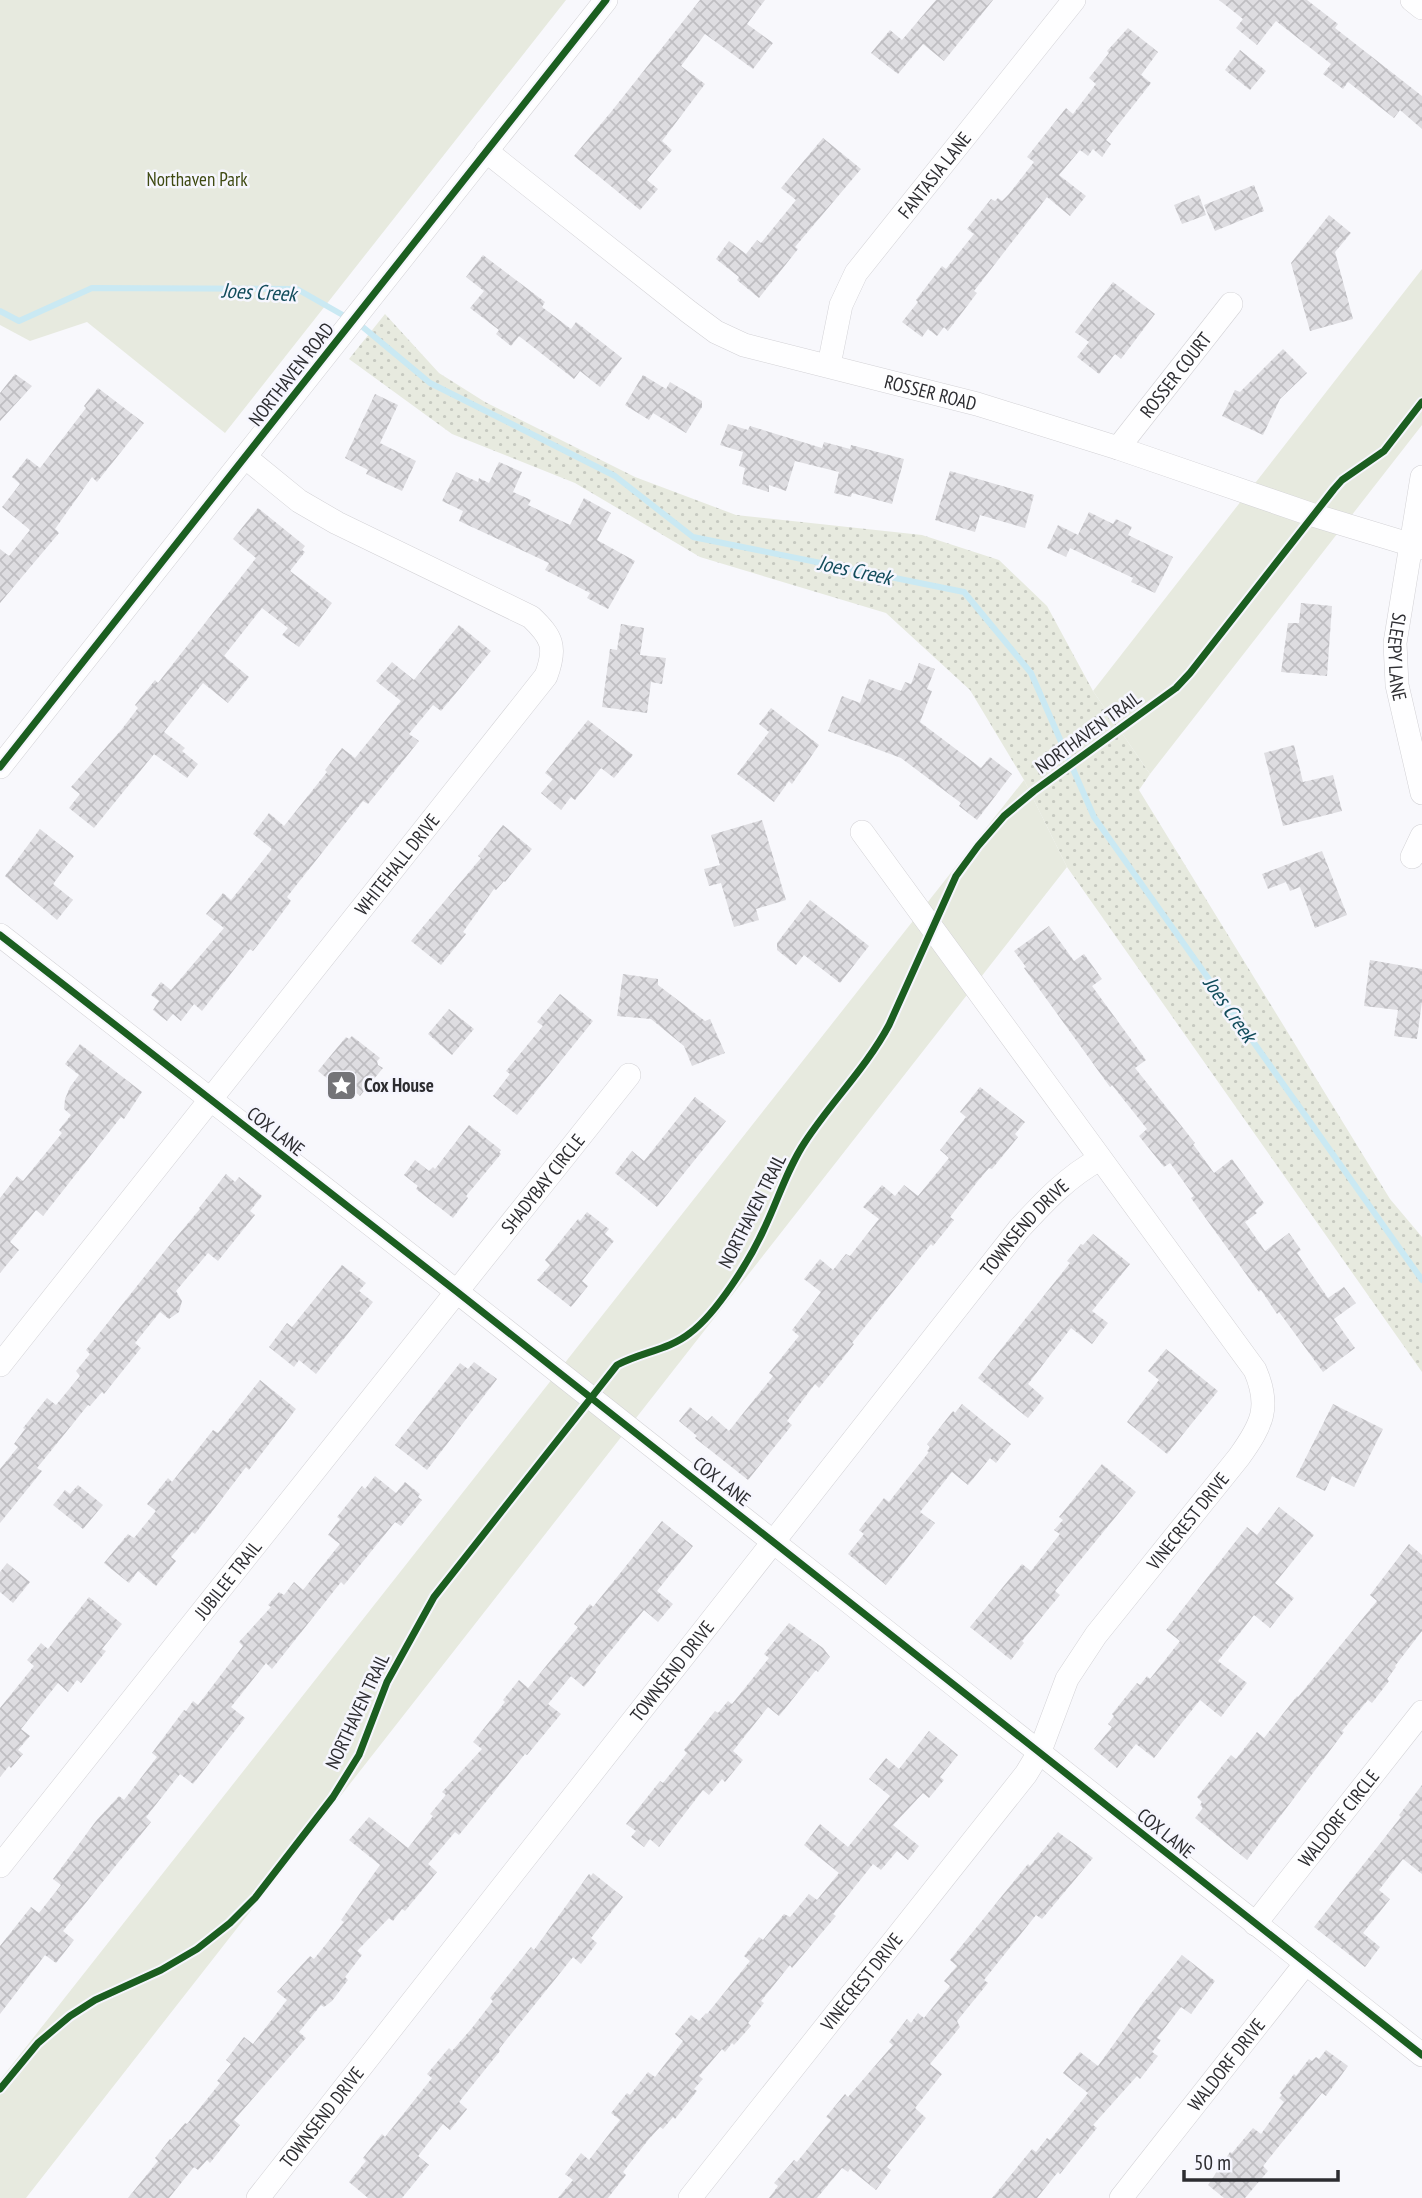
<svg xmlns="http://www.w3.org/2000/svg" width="1422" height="2198" font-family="'PT Sans Narrow',sans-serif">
<defs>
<pattern id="grass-dots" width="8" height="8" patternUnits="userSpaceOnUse" patternTransform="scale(1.75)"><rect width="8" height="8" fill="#e7eadf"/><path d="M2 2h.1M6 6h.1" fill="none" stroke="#c6c9c0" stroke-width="1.8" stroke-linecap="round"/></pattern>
<pattern id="building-cross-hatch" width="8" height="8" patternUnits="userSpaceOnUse" patternTransform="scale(1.75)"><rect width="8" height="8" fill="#dedde1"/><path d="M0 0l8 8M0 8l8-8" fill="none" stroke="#bfbec2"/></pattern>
</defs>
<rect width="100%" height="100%" fill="#f8f8fc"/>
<path fill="url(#grass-dots)" d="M385,314L439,373L485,402L635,477L736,515L922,535L999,560L1047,606L1093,691L1150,774L1139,790L1390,1199L1422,1237V1372L1067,867L1024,780L970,690L886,613L700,557L575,483L452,434L349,359Z"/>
<path fill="#e7eadf" d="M0,0H566L225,433L87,322L30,341L0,325Z
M1422,269V425L1150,774L1093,691Z
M1024,780L1067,867L26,2198H0V2080Z"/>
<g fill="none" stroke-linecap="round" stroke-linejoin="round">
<path stroke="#cae9f3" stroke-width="6" d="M0,311L19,321L92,288L297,289L348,318
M358,323L430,383L615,476L693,537L964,592L1031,673L1094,817L1422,1280"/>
</g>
<path fill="url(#building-cross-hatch)" d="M700,0H765L747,24L773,43L753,69L705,34L681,66L705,84L662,141L672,150L647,180L658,189L640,210L574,156L611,112Z
M936,0H993L944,61L923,44L898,74L871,53L890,30L902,40Z
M1219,0H1307L1338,24L1335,28L1422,96V129L1400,110L1394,118L1348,82L1343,89L1323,74L1331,64L1276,21L1257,45L1236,28L1243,19Z
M1128,28L1158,52L1141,75L1151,83L1106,140L1111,144L1102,157L1093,149L1088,156L1080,150L1059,175L1086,196L1070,216L1047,197L974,291L977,293L948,331L944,327L937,336L928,329L922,337L902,322L918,302L916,300L942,266L946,269L974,234L967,229L991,199L995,201L998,198L1002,201L1009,194L1034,162L1027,157L1066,108L1073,114L1096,84L1089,78L1109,53L1107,51Z
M1240,50L1266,71L1250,90L1225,70Z
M823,138L861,169L795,247L798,249L759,298L737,280L739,277L716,259L729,241L746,254L757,240L761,243L796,200L781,188Z
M1254,185L1264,211L1215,231L1204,205Z
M1199,195L1206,215L1182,224L1174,205Z
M1329,215L1351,233L1335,252L1353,319L1310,331L1291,263Z
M483,255L545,302L542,307L571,329L576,322L622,358L600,387L580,371L574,379L519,336L511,346L496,334L499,330L470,308L484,291L466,277Z
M1113,282L1155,314L1121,359L1115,354L1099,374L1077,357L1089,342L1075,332Z
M1283,349L1307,373L1280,399L1263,435L1222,416L1235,390L1240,392Z
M15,374L32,386L0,421V393Z
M643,375L666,389L670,382L702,401V407L686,433L653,413L649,420L625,405Z
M98,388L144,423L97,482L92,477L55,529L59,533L0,603V549L9,556L30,530L2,507L20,484L12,477L27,458L40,468L86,408L84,406Z
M375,394L398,405L380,443L416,461L402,491L366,474L368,470L345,458Z
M728,424L748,430L750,426L822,448L824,442L850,449L851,445L904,459L892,504L852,493L851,497L834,493L839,472L795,461L786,491L769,485V492L742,484L745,468L739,466L743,452L720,445Z
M499,462L522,472L513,492L531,500L528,505L570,525L584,498L611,513L597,540L635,561L608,609L587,598L590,593L545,570L549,563L459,521L463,511L442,501L456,472L478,482L479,478L489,483Z
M950,471L1034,495L1025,528L980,515L975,532L935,520Z
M258,508L305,546L302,550L305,552L290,571L332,603L299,647L282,635L288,628L262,608L224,656L249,677L228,703L203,683L164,732L185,748L182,751L198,764L187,778L154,754L94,828L69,808L80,794L71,787L122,729L138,708L135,705L155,680L158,683L256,558L233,539Z
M1089,512L1113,524L1116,519L1132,527L1128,535L1173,557L1155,593L1131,582L1133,578L1070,548L1066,557L1047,548L1058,525L1078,535Z
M1301,603L1332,606L1327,676L1281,672L1288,623H1299Z
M621,624L644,628L640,655L666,658L662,684L651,682L647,713L602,707L610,649L617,650Z
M459,625L491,651L441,711L433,705L409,734L419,741L368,804L363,801L287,897L291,901L265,936L253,951L250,949L202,1011L194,1004L181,1021L173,1014L167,1021L153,1010L159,1001L151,995L161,982L171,990L224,928L206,914L223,893L231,900L272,849L253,834L269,813L284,826L327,772L325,770L342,748L355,758L401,701L376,681L392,662L414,680Z
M919,663L935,669L927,689L932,691L920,722L981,768L990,757L1012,774L977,820L959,806L961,803L901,758L828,731L842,696L860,703L869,679L901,691L905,682L911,684Z
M771,708L819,745L792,784L789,781L774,802L737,774L769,732L759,724Z
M588,720L633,755L614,778L601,768L575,800L571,797L561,810L541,793L553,779L545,773Z
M1294,745L1303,782L1333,775L1342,811L1283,826L1264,753Z
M762,820L786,900L756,909L759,920L734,927L721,883L709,886L704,869L720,865L711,835Z
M503,825L532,849L505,882L504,881L496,890L494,889L463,932L466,934L441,965L411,941L481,858L478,856Z
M40,829L74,856L53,884L73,900L57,920L5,876Z
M1322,851L1347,915L1315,928L1300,887L1290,891L1286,882L1268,889L1262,874Z
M810,900L869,946L840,983L804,955L796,965L777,950V943Z
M1049,926L1074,961L1084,954L1102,979L1092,986L1146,1060L1135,1068L1195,1143L1193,1144L1214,1173L1232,1159L1264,1203L1255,1211L1257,1213L1245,1222L1265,1251L1289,1233L1301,1250L1297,1253L1328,1298L1344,1287L1356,1303L1334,1319L1355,1348L1323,1372L1279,1312L1277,1314L1261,1290L1259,1292L1191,1198L1194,1196L1170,1163L1164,1167L1139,1136L1147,1129L1112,1085L1110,1087L1024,968L1026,967L1014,951Z
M1370,960L1422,969V1001L1417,1039L1394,1036L1398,1010L1364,1006Z
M623,974L658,979V985L705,1021L710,1019L725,1053L692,1066L684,1046L651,1019L617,1016Z
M560,994L593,1021L517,1115L493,1096L510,1074L506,1071L543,1026L537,1022Z
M449,1009L474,1029L452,1055L428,1034Z
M352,1036L380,1058L377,1061L378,1065L383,1068L360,1096L344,1083L339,1088L318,1071L346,1037L349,1039Z
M80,1044L142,1092L124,1119L121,1117L43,1216L36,1210L10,1242L19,1250L0,1273V1198L17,1176L23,1181L62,1133L59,1130L71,1115L64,1109L65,1099L70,1087L79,1075L65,1064Z
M980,1087L1025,1122L1015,1134L1018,1137L992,1169L989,1168L978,1181L950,1217L954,1220L933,1246L931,1244L852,1343L854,1344L836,1367L819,1388L815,1384L787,1421L792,1425L748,1480L695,1438L697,1436L679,1421L690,1407L707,1421L712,1416L729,1431L773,1376L769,1373L799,1336L792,1330L821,1292L804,1279L820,1259L833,1270L846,1254L850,1256L879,1219L863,1207L882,1185L895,1196L904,1185L918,1196L949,1158L940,1150L966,1117L960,1112Z
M695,1097L726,1121L657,1207L615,1173L632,1151L644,1161Z
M469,1125L501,1150L499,1152L501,1154L466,1196L468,1198L453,1218L416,1189L418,1186L404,1175L415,1160L429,1171L433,1167L435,1169Z
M226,1174L235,1182L239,1177L262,1196L250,1211L255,1215L218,1261L208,1253L176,1291L182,1301L179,1312L169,1319L160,1312L135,1343L141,1348L104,1394L102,1392L90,1406L88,1405L37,1468L42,1471L0,1523V1469L18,1447L14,1444L25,1429L23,1428L47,1398L56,1405L80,1376L76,1371L90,1354L86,1350L168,1247L200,1209L199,1208Z
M587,1212L609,1229L605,1234L614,1241L582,1281L588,1286L571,1307L537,1280L550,1265L545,1260L578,1219L580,1221Z
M1093,1234L1130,1264L1092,1311L1108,1323L1092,1344L1071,1328L1028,1384L1044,1398L1028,1418L978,1378L1070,1263L1067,1261L1081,1244L1083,1245Z
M342,1265L366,1283L359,1291L373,1302L316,1374L299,1360L294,1367L269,1347L287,1323L292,1327Z
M1166,1349L1218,1391L1167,1454L1127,1422L1159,1380L1148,1371Z
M474,1362L497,1379L427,1470L395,1445L460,1363L468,1369Z
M260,1380L296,1409L249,1470L246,1467L195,1534L192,1532L171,1557L176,1561L156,1586L138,1571L129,1583L104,1563L128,1534L134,1538L156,1511L147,1504L168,1478L172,1482L213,1430L218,1433Z
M962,1404L1011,1444L996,1463L990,1458L968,1485L952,1472L920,1512L935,1523L886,1585L848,1554L864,1534L859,1530L884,1498L889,1502L896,1493L929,1452L927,1451L930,1447L927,1444L953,1411L955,1413Z
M1333,1404L1383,1429L1354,1487L1332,1476L1325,1491L1296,1477Z
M1102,1464L1136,1492L1055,1591L1060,1595L1022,1641L1024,1643L1011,1660L970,1627L1022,1564L1031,1571L1060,1534L1054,1530L1063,1520L1059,1517Z
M375,1476L396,1493L405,1482L420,1494L418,1497L422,1500L401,1526L395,1522L344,1585L341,1582L272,1669L266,1663L231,1707L245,1718L193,1784L180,1774L146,1817L151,1822L63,1931L74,1940L56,1963L45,1955L0,2014V1946L31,1907L39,1913L61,1885L53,1879L96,1821L119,1796L124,1800L157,1757L152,1753L184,1710L186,1711L193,1701L198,1705L243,1646L239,1642L271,1607L268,1605L279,1592L284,1595L294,1582L303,1590L340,1544L328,1535L340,1519L337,1517L362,1486L365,1489Z
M78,1485L103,1505L83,1529L53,1505L65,1490L70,1494Z
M1279,1507L1314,1535L1275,1583L1294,1598L1270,1628L1254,1615L1218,1661L1247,1683L1221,1717L1200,1700L1154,1758L1136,1744L1117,1768L1094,1749L1112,1727L1108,1724L1114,1716L1112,1714L1137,1683L1140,1685L1147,1676L1150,1679L1180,1641L1166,1630L1247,1527L1257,1535Z
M662,1521L693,1546L657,1591L673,1604L658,1622L644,1610L595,1670L596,1672L584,1687L571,1676L548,1704L561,1714L527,1755L525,1754L459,1835L455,1832L428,1864L437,1872L405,1911L402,1909L393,1921L389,1918L357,1951L362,1955L345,1977L348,1980L332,2001L324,2007L321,2005L299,2032L306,2038L234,2120L240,2125L210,2163L207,2160L198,2170L194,2167L169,2198H128L158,2161L155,2158L170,2139L171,2140L185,2123L187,2124L220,2083L217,2081L231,2064L226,2060L244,2037L253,2044L287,2000L277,1992L310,1956L314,1959L344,1922L341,1920L380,1865L349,1840L369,1817L408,1848L433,1816L430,1814L446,1795L442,1792L482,1749L473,1742L505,1702L503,1700L519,1680L528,1688L578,1627L574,1624L590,1604L593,1607Z
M1409,1544L1422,1555V1631L1395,1666L1396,1667L1387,1679L1389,1681L1372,1703L1368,1700L1342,1731L1344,1732L1247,1860L1195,1818L1203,1808L1200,1805L1202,1802L1197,1797L1231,1755L1236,1759L1257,1732L1264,1738L1297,1696L1298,1697L1377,1601L1370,1595Z
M7,1563L30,1582L13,1603L0,1592V1572Z
M89,1597L122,1624L102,1649L106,1651L81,1683L77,1680L68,1692L58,1683L21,1729L30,1736L18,1750L23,1754L11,1768L9,1766L0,1777V1708L34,1666L27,1660L41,1643L48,1649Z
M789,1623L823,1648L830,1657L818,1672L816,1670L779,1716L768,1707L733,1751L743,1760L725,1782L722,1779L709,1795L703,1790L659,1847L650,1839L644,1847L631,1837L636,1831L626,1824L660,1781L663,1783L687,1753L684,1750L715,1711L718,1713L728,1701L732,1704L769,1658L764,1654Z
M929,1731L958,1755L940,1777L944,1780L929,1798L923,1793L893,1825L919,1846L908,1860L897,1851L881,1870L873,1864L833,1914L836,1916L792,1968L790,1965L761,2001L764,2003L748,2023L751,2026L734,2045L732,2043L725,2052L722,2049L699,2076L703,2079L694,2089L697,2091L675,2119L673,2117L663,2129L660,2127L649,2139L623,2172L626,2175L608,2198H558L573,2180L565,2174L581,2153L589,2160L620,2120L611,2113L627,2093L630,2095L648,2072L655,2077L683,2041L675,2034L691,2015L699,2021L706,2013L707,2014L750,1961L744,1956L759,1937L763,1940L784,1914L790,1917L809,1894L817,1900L839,1873L804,1845L820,1824L848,1847L890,1796L869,1779L886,1758L899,1769Z
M1422,1785V1874L1403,1859L1379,1890L1390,1899L1363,1933L1380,1947L1365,1967L1314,1927L1401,1817L1399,1815Z
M1058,1832L1093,1858L1042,1919L1036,1915L984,1980L988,1983L957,2021L960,2027L930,2064L942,2074L915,2108L926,2118L887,2167L891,2170L876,2190L850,2169L848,2172L842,2168L817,2198H769L778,2186L774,2183L794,2160L797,2162L831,2120L826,2117L845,2094L848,2097L893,2045L889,2042L907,2019L911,2023L918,2013L924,2018L950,1986L944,1981L957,1966L950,1960L1028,1864L1030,1866Z
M593,1873L623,1897L591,1938L597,1943L581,1964L573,1957L499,2049L500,2051L459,2102L467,2109L450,2130L443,2124L418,2156L429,2165L402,2198H368L349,2182L366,2161L363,2158L382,2134L385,2137L432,2078L427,2074L449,2048L452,2051L472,2028L493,2001L490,1998L531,1947L534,1950L589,1874L591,1876Z
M1182,1955L1215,1981L1191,2014L1181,2007L1157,2038L1161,2040L1152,2052L1158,2056L1140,2079L1137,2076L1093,2125L1097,2128L1060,2174L1058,2172L1037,2198H992L1032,2149L1036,2152L1047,2138L1050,2140L1088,2093L1063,2073L1080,2052L1098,2066L1144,2002Z
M1326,2050L1348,2066L1326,2096L1322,2093L1263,2166L1268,2171L1245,2198H1224L1208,2185L1230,2152L1232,2153L1253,2128L1261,2134L1284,2102L1279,2098L1282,2095L1280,2093L1294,2074L1296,2076L1309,2059L1312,2061L1316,2057L1319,2059Z"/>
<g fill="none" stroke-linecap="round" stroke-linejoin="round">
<defs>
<g id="minor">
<path d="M1412,0L1422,8"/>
<path id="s1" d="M486,151L689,312L716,332L744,345L977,404L1118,448L1313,515L1422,548"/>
<path id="s2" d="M829,365L841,305L856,273L1074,0"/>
<path id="s3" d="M1118,448L1231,304"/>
<path id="s4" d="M1422,477L1395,643L1397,685L1422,793"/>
<path d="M0,767L606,0"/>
<path d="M1412,857L1422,836"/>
<path d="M0,935L456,1291L1422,2055"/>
<path id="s5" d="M0,1365L546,676C557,647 552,637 531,617L337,523L299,501L245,457"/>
<path id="s6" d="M0,1866L629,1075"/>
<path id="s7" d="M1255,1924L1422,1712"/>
<path id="s8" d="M258,2198L1019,1229C1044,1202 1068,1176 1100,1159"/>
<path id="s9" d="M690,2198L1026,1774L1040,1751L1067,1679L1096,1635L1239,1457C1262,1425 1271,1407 1255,1370L862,832"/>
<path id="s10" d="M1121,2198L1306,1963"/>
</g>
</defs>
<use href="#minor" stroke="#d3d2d6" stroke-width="24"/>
<use href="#minor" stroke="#fefeff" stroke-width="23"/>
<defs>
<path id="cycleway" d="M0,767L606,0
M0,935L456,1291L1422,2055
M0,2089L38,2043L70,2016L95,2000L161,1970L197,1949L230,1923L255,1898L333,1797L359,1755L387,1682L434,1597L617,1365C641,1352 669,1350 690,1333C717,1313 750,1260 764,1229C778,1200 787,1169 805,1142C831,1102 866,1068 889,1025L956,876L978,846L1004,816L1034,791L1176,688L1190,673L1334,489L1342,480L1384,451L1422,402"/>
</defs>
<use href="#cycleway" stroke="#f6f6fe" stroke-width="11"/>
<use href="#cycleway" stroke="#1b5e20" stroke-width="7"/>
</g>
<defs>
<symbol id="sight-square" viewBox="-11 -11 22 22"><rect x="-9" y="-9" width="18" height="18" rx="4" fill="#747478" stroke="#f6f6fe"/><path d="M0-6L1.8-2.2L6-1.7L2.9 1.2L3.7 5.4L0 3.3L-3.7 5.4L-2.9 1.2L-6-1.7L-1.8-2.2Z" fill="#fff"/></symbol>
</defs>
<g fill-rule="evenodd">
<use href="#sight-square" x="324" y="1068" width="35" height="35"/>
</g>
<g text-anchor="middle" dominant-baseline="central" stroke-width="5" stroke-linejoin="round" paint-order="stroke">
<g font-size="19" fill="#2d2d31" stroke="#f6f6fe">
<text stroke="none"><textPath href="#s2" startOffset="222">FANTASIA LANE</textPath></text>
<text transform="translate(291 374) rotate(-52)">NORTHAVEN ROAD</text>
<text stroke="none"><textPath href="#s3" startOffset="93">ROSSER COURT</textPath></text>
<text stroke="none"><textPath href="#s1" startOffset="516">ROSSER ROAD</textPath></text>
<text stroke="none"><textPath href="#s4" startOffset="182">SLEEPY LANE</textPath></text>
<text transform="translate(1088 732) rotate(-36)">NORTHAVEN TRAIL</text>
<text stroke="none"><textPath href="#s5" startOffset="639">WHITEHALL DRIVE</textPath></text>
<text transform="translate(276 1131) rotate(38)">COX LANE</text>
<text stroke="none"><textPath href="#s6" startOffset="872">SHADYBAY CIRCLE</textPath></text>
<text transform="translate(752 1211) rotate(-63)">NORTHAVEN TRAIL</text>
<text stroke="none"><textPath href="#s8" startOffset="1237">TOWNSEND DRIVE</textPath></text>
<text transform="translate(722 1481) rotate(38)">COX LANE</text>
<text stroke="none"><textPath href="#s9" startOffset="844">VINECREST DRIVE</textPath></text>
<text stroke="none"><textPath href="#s6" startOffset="366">JUBILEE TRAIL</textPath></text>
<text stroke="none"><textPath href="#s8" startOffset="670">TOWNSEND DRIVE</textPath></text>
<text transform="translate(357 1711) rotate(-65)">NORTHAVEN TRAIL</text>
<text stroke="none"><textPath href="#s7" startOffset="135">WALDORF CIRCLE</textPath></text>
<text transform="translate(1166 1833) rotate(39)">COX LANE</text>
<text stroke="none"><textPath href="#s9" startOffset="276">VINECREST DRIVE</textPath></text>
<text stroke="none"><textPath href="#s10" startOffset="170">WALDORF DRIVE</textPath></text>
<text stroke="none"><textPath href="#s8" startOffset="103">TOWNSEND DRIVE</textPath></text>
</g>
<g font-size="19" fill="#3f4a12" stroke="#f6f6fe">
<text x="197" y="179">Northaven Park</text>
</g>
<g font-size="19" font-weight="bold" fill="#2d2d31" stroke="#f6f6fe" text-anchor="start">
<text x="364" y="1085">Cox House</text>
</g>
<g font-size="21" font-style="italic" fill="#124c5b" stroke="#f6f6fe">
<text transform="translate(259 292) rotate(3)">Joes Creek</text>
<text transform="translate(855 570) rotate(12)">Joes Creek</text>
<text transform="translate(1230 1009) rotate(55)">Joes Creek</text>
</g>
</g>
<path d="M1184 2170v10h154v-10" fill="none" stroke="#2d2d31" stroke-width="3.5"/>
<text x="1194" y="2170" font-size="21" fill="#2d2d31" stroke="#f6f6fe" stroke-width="5" paint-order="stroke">50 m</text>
</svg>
